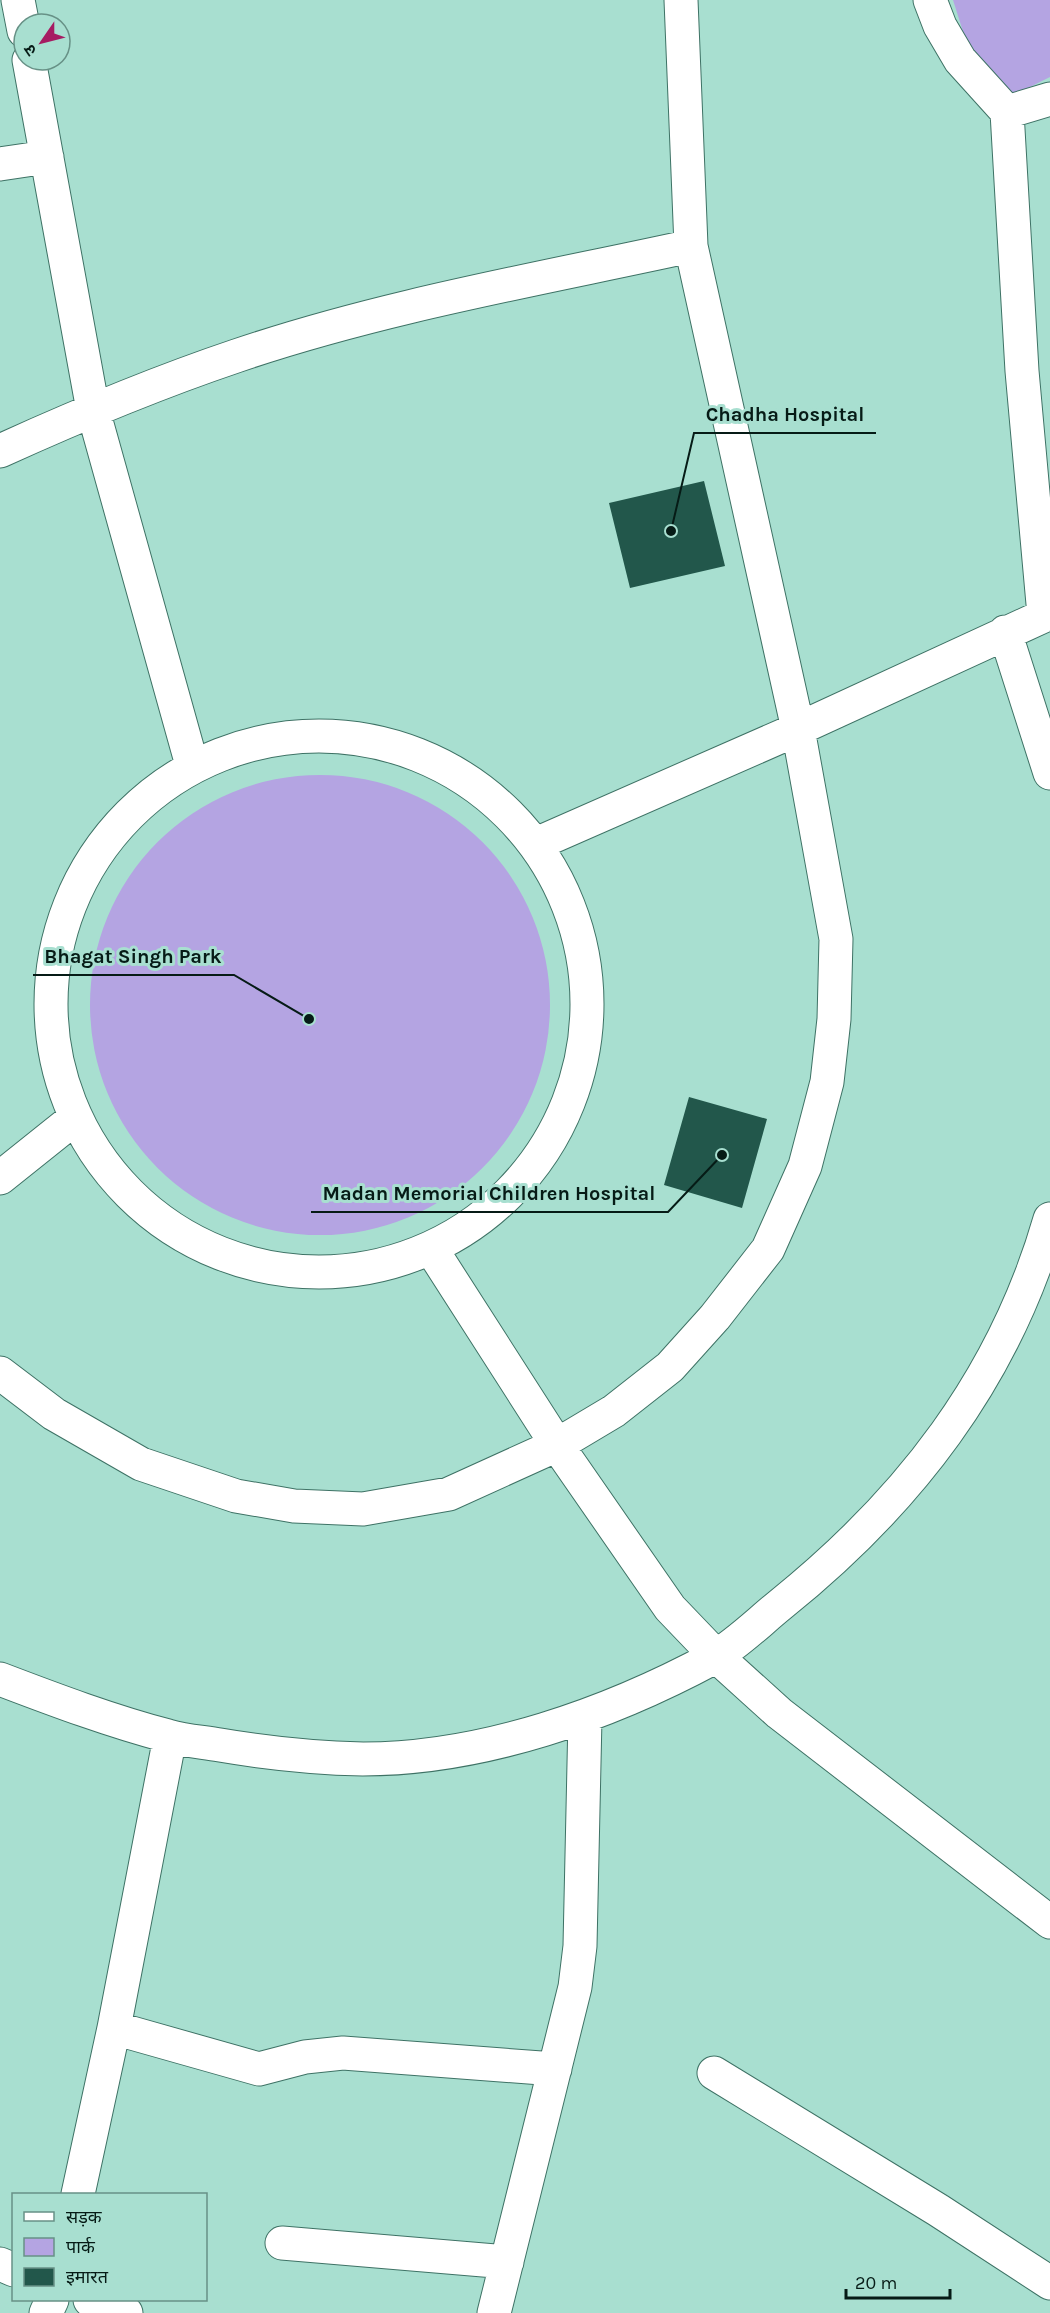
<svg xmlns="http://www.w3.org/2000/svg" width="1050" height="2313" font-family="Karla,'Noto Sans Devanagari',sans-serif">
<rect width="100%" height="100%" fill="#a8dfd0"/>
<path fill="#b4a4e2" d="M953,0H1050V77L1006,99L972,60Z
M90 1005a230 230 0 1 1 460 0a230 230 0 1 1-460 0Z"/>
<path fill="#22574b" d="M704,481L725,566L630,588L609,503Z
M689,1097L767,1119L742,1208L664,1185Z"/>
<g fill="none" stroke-linecap="round" stroke-linejoin="round">
<defs>
<path id="minor" d="M18,0L24,31
M930,0L940,26L960,60L1007,112L1022,371L1044,615
M29,60L93,410L192,765
M1007,112L1050,99
M0,164L47,157
M0,451C77,416 156,383 236,356C383,306 540,279 691,246
M1005,632L1050,773
M51 1004a268 268 0 1 1 536 0a268 268 0 1 1-536 0Z
M536,844L798,729L1050,613
M0,1178L75,1118
M432,1250L557,1445L670,1608L716,1656L779,1713L1050,1922
M0,1373L54,1414L141,1464L236,1496L294,1506L363,1509L449,1494L557,1445L614,1411L670,1367L715,1317L768,1249L805,1166L827,1082L834,1019L836,939L798,729L691,246L681,0
M0,1679C55,1700 111,1721 168,1736C185,1741 203,1742 220,1745C267,1753 315,1758 363,1759C483,1759 609,1714 713,1658C737,1644 759,1622 780,1605C908,1502 1004,1379 1050,1219
M114,2028L259,2069L305,2057L343,2053L555,2069
M714,2073L938,2210L1050,2283
M78,2194L114,2028L170,1737
M282,2243L507,2262
M0,2264L14,2270
M90,2300L126,2313
M46,2313L52,2300
M494,2313L575,1987L580,1946L585,1718"/>
</defs>
<use href="#minor" stroke="#3e7265" stroke-width="35"/>
<use href="#minor" stroke="#fff" stroke-width="33"/>
</g>
<path fill="none" stroke="#061b16" stroke-width="2" d="M671 531L694 433H876M309 1019L234 975H33M722 1155L668 1212H311"/>
<g fill="#061b16" stroke="#a8dfd0" stroke-width="2">
<circle cx="671" cy="531" r="6"/>
<circle cx="309" cy="1019" r="6"/>
<circle cx="722" cy="1155" r="6"/>
</g>
<g font-size="20" text-anchor="middle" font-weight="bold" fill="#061b16" stroke="#a8dfd0" stroke-width="6" stroke-linejoin="round" paint-order="stroke">
<text x="785" y="421">Chadha Hospital</text>
<text x="133" y="963">Bhagat Singh Park</text>
<text x="489" y="1200">Madan Memorial Children Hospital</text>
</g>
<rect x="12" y="2193" width="195" height="108" fill="#a8dfd0" stroke="#679186" stroke-width="1.5"/>
<rect x="24" y="2212" width="30" height="9" fill="#ffffff" stroke="#679186" stroke-width="1.5"/>
<text x="66" y="2223" font-size="18" fill="#061b16">सड़क</text>
<rect x="24" y="2238" width="30" height="18" fill="#b4a4e2" stroke="#679186" stroke-width="1.5"/>
<text x="66" y="2253" font-size="18" fill="#061b16">पार्क</text>
<rect x="24" y="2268" width="30" height="18" fill="#22574b" stroke="#679186" stroke-width="1.5"/>
<text x="66" y="2283" font-size="18" fill="#061b16">इमारत</text>
<g transform="translate(42 42) rotate(235)"><circle r="28" fill="#a8dfd0" stroke="#679186" stroke-width="1.5"/>
<path d="M0-4.5L10 22L0 15L-10 22Z" fill="#a61c62"/>
<text y="-9" font-size="16" font-weight="bold" text-anchor="middle" fill="#061b16">उ</text>
</g>
<path d="M846 2289v9h104v-9" fill="none" stroke="#061b16" stroke-width="3"/>
<text x="855" y="2289" font-size="18" fill="#061b16" stroke="#a8dfd0" stroke-width="4.5" paint-order="stroke">20 m</text>
</svg>
